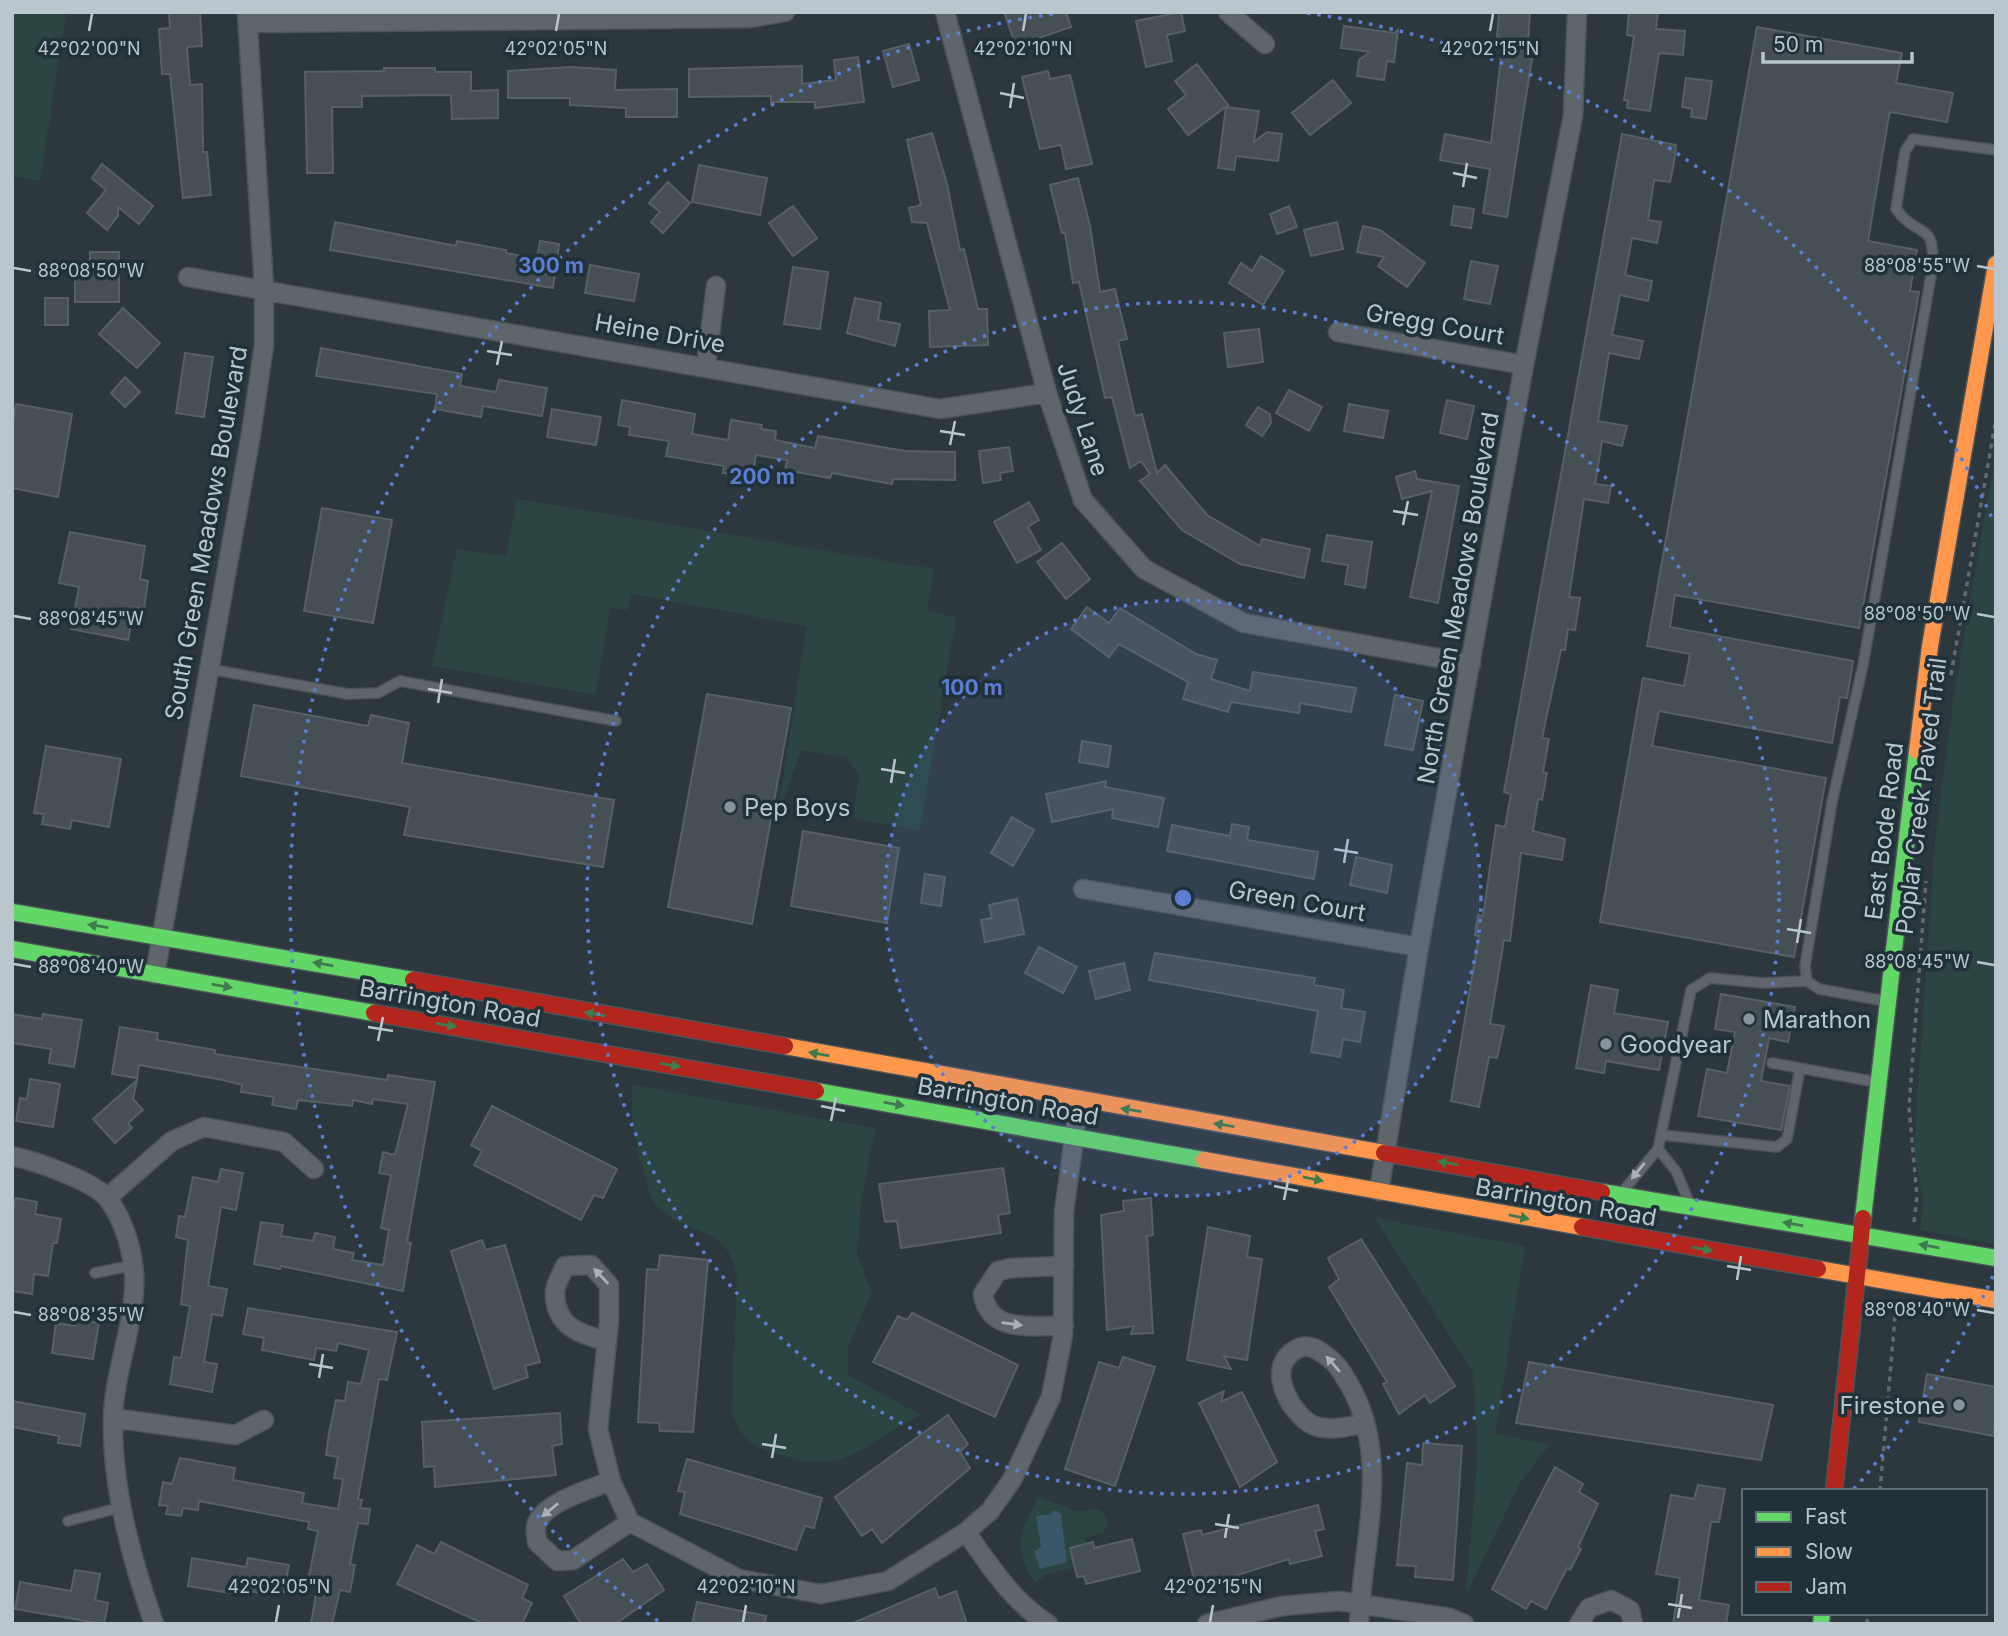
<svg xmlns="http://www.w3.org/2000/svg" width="2008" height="1636" font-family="Inter,sans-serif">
<rect width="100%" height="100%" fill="#2d383e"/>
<path fill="#2a4542" d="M12,12H66L40,181L12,176Z
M1996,450V1244L1920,1230L1923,1202L1914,1148L1935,842L1954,696Z
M517,499L934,569L927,611L956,617L920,831L853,818L859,776L846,757L801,750L776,822L807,626L632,594L628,610L610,608L596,695L432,666L457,549L506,556Z
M633,1085L875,1128L861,1203L857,1254L872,1293L848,1346V1375L921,1415C859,1444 849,1479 773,1453C750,1445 741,1437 732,1414L737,1278C728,1220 687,1240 655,1204C650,1199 648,1187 646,1179C636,1147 629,1119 633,1085Z
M1375,1218L1525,1246L1495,1434L1550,1444L1520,1483L1466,1595L1478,1451L1473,1373Z
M1038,1497L1077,1511L1098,1509L1105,1514L1108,1524L1103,1533L1086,1537L1087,1543L1071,1548L1075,1567L1048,1574L1035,1582C1011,1548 1022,1530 1038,1497Z"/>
<path fill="#3a5767" d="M1054,1510L1061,1514L1067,1562L1040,1569L1034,1552L1041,1547L1036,1516L1051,1514Z"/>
<path fill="#464f53" stroke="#566065" stroke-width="2" d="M169,12H200L202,46L187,47L190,85L202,84L203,152H207L211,195L183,198L170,74H162L159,29L170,28Z
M1004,12H1066L1071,27L1016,46Z
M1181,12L1185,31L1167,35L1172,61L1146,67L1136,21Z
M1499,12H1530L1527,58L1532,59L1507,217L1483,213L1490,169L1440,160L1445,134L1491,143L1503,40L1497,39Z
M1629,12H1658L1656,29L1685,31L1683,55L1659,53L1650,111L1627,108L1628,101L1624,100L1634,36L1627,35Z
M1344,26L1394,33L1398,30L1394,62L1387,61L1384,80L1357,76L1359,60L1370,52L1341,48Z
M1757,27L1902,53L1896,83L1953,93L1947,122L1891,112L1889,115L1868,241L1917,250L1910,291L1919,292L1859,628L1675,595L1670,627L1853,661L1847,698L1840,697L1832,743L1659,711L1652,746L1826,778L1794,957L1600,922L1643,678L1684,686L1690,654L1647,646Z
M909,44L919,80L893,87L883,51Z
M858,57L864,102L815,108V102H771V96L689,97V69L802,66V84L836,80L834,60Z
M1197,64L1228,105L1188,135L1168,109L1186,95L1175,81Z
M571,67L616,70L615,90L677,89V117H626V108L570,105V98H508V71Z
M384,68H435V72H471V91L498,90V118L452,119L451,95L362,96V107H332L333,173H307L305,72L384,71Z
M1048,71L1050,79L1070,75L1092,164L1066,169L1061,145L1040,149L1022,77Z
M1686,78L1712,81L1706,119L1691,117L1692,109L1682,107Z
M1333,80L1351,103L1310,135L1292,113Z
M1226,107L1259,111L1254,142L1267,132L1282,134L1278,161L1236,156L1234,170L1218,168Z
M932,133L947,184L960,250L964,249L978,309H987L988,345L930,347L929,311L950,310L927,223L912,222L909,208L921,205L907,140Z
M1622,134L1676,145L1674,163L1670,182L1654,180L1648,220L1661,222L1657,243L1632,238L1625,275L1652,281L1648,301L1620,295L1612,335L1643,341L1639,359L1609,353L1598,421L1627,426L1622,446L1602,441L1595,484L1611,486L1608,503L1584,499L1569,597L1580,598L1575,630L1568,629L1565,650H1561L1542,738L1549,739L1543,772L1547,773L1542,800L1538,799L1533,831L1565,839L1562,860L1521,853L1510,941L1504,940L1490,1024L1504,1026L1497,1058L1489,1057L1479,1107L1451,1101L1479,936L1475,935L1478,915L1483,916L1496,825L1505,827L1511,794L1504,792Z
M102,164L153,206L139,224L118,207V216L107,230L87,213L106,190L92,178Z
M699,165L767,178L760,215L692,202Z
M1078,178L1090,226L1100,292L1115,289L1127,339L1118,341L1135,416L1142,414L1157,473L1165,465L1207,515L1260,546L1262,539L1310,549L1304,578L1240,564L1182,530L1140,481L1150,474L1141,461L1130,468L1112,397L1105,398L1079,282L1073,283L1065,233H1062L1050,185Z
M668,182L690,203L663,233L651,222L660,212L649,203Z
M793,206L817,238L793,256L769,223Z
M1289,206L1297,227L1277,234L1270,214Z
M1454,206L1474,209L1471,228L1451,225Z
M335,222L456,246L457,241L506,250V253L537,259L540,241L559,244L553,288L330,250Z
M1337,222L1343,249L1311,256L1304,230Z
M1363,226L1380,230L1425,263L1407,287L1378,266L1384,257L1357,252Z
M90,252H119V302H75V267H90Z
M1261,256L1284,271L1263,305L1229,283L1241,263L1252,271Z
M1471,261L1498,266L1490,304L1464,299Z
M590,265L639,274L634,301L585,293Z
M793,267L828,272L820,329L784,324Z
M45,298H68V325H45Z
M855,298L881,303L878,320L900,324L895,346L847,333Z
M123,308L160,343L137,368L99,334Z
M1259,329L1263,362L1228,367L1224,333Z
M321,348L462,374L460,386L496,392L499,380L547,388L542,416L483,406L481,417L435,409L437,394L316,376Z
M185,353L213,357L204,417L176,413Z
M125,377L140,392L125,407L111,393Z
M1289,390L1322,407L1309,431L1276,413Z
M622,400L695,414L692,434L728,440L731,420L762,425L761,429L776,431L775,440L815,448L818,436L905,451L955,452V480L893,479L892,484L832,473L830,478L785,470L787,460L756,455L752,478L723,473L724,466L666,456L669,441L629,435L630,427L618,425Z
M1447,400L1474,406L1467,439L1440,433Z
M16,404L72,414L58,497L12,488V430Z
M1349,404L1388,411L1383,438L1344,431Z
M1258,407L1270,414L1271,423L1262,436L1246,425Z
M552,409L601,417L596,445L547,437Z
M1009,447L1013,471L1000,473L1001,480L983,483L979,451Z
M1415,471L1417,479L1459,486L1438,603L1410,597L1432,491L1402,499L1396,477Z
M1029,502L1039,520L1028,527L1041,550L1017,563L994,522Z
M322,508L392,520L373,623L304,611Z
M70,532L145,546L140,579L148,581L144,609L135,607L128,640L71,629L79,587L59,583Z
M1327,535L1372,542L1365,588L1345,584L1348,565L1322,561Z
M1062,543L1090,579L1066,599L1037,562Z
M1087,607L1109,623L1120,608L1196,654L1217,660L1211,679L1250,691L1253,672L1356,688L1351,712L1300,703L1299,713L1231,702L1228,712L1183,699L1188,682L1119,644L1109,657L1071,629Z
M707,694L791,708L752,924L668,907Z
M1395,695L1423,701L1413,750L1385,745Z
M254,705L368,726L371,715L409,723L402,763L614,800L603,867L404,835L410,807L241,776Z
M1082,741L1111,746L1108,767L1079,762Z
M46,746L121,759L109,827L72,820L70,829L42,824L44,814L34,813Z
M1106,781L1105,787L1164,798L1158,827L1112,818L1113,809L1052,822L1046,794Z
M1012,817L1034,830L1013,866L991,853Z
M1232,824L1249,827L1247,840L1318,852L1314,879L1167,851L1172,825L1230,836Z
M803,831L899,848L887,923L791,906Z
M1356,857L1392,865L1387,893L1350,885Z
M925,874L945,877L941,906L921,903Z
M1017,899L1024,934L985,942L981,920L992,918L989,905Z
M1039,947L1077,967L1063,993L1025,973Z
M1155,953L1315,978L1314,985L1344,990L1341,1008L1365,1012L1360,1042L1343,1039L1340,1057L1311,1052L1318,1011L1149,980Z
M1124,963L1130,990L1096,999L1089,971Z
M1591,985L1618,990L1614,1013L1668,1022L1659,1070L1606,1061L1604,1073L1576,1068Z
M1721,994L1795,1007L1788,1042L1769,1038L1761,1081L1790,1086L1781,1130L1698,1116L1707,1069L1727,1073L1735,1032L1715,1029Z
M12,1014L42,1019L43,1014L82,1020L74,1067L49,1063L51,1049L12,1043Z
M120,1027L158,1033L157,1040L215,1050V1054L387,1080L388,1075L435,1082L407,1242L411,1243L403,1291L281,1266L280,1269L254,1264L261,1222L283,1225L281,1236L313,1241L315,1233L335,1237L333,1249L354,1253L352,1260L383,1265L389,1230L381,1228L391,1175L379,1173L383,1152L395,1155L408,1104L373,1099L372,1104L353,1100L352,1106L298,1100L296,1109L272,1105L274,1097L241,1092L242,1085L223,1080L139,1065L137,1078L112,1074Z
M30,1079L60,1084L53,1127L16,1121L20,1098L27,1099Z
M137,1080L133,1099L143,1110L128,1123L132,1128L115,1143L93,1119Z
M492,1106L617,1169L603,1198L594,1195L581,1220L474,1165L482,1151L471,1145Z
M1003,1168L1010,1213L998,1215L1001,1233L901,1248L897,1221L885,1222L879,1184Z
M221,1169L243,1173L236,1210L221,1207L208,1286L227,1289L222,1316L212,1314L204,1362L217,1364L212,1392L170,1384L174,1357L181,1358L190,1306L181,1304L188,1240L176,1237L179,1216L185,1217L193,1177L218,1182Z
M16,1198L37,1202L35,1214L61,1219L57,1243H53L48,1276L34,1274L32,1294L12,1291V1216Z
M1151,1198L1153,1235L1147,1236L1153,1333L1131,1334L1134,1326L1107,1330L1101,1215L1124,1211L1123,1201Z
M1208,1227L1250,1236L1247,1257L1262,1259L1247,1360L1224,1356L1231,1369L1187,1360Z
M1361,1239L1455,1386L1430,1403L1425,1395L1399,1414L1383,1384L1387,1382L1329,1287L1339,1279L1328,1258Z
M482,1240L486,1250L505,1245L540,1362L525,1366L528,1377L494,1389L451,1251Z
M660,1255L708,1260L693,1432L660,1431L659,1423L638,1422L647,1269L658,1270Z
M248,1308L397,1332L387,1380L379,1379L358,1499L362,1500L360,1508L370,1509L368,1524L358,1523L350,1564L355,1565L350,1592L340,1590L332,1624H311L318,1582L308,1581L318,1531L308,1529L309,1522L199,1501L198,1510L183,1508L181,1516L166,1514L168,1506L159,1505L163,1482L172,1484L180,1458L235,1468L233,1480L304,1493L302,1503L338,1509L343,1479L334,1478L338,1457L326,1455L329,1433L336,1400L345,1401L348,1382L361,1384L369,1350L338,1343L336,1351L316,1348L314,1360L262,1350L264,1338L243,1334Z
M912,1313L1018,1365L995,1417L873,1362L898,1316L907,1320Z
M76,1319L99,1323L93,1359L52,1353L56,1323L75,1326Z
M1123,1357L1155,1367L1115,1486L1065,1469L1099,1362L1119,1368Z
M1529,1362L1773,1405L1761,1460L1516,1423Z
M1927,1374L1996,1387L1994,1436L1919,1422Z
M1224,1391L1221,1402L1242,1392L1277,1462L1240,1487L1199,1403Z
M12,1401L85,1414L80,1446L58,1443L59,1436L12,1427Z
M560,1413L562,1444L552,1446L556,1475L435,1487L434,1466L424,1467L422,1422Z
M948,1415L968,1444L960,1452L970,1468L882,1543L872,1529L862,1536L835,1497Z
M1423,1443L1462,1446L1453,1580L1415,1577L1416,1566L1397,1565L1407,1463L1422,1465Z
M687,1459L822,1498L814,1528L805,1526L796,1550L680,1514L685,1492L678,1491Z
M1555,1467L1583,1484L1579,1492L1598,1504L1578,1547L1581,1549L1570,1570L1567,1568L1546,1609L1531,1601L1526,1609L1492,1589Z
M1698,1485L1725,1489L1719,1522H1711L1699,1600L1729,1605L1726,1624H1673L1680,1578L1656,1574L1671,1495L1694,1499Z
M1318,1505L1324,1529L1315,1531L1322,1556L1290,1564L1289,1559L1196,1588L1183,1534L1201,1530L1202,1535Z
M1132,1539L1140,1571L1086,1584L1084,1576L1077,1577L1070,1548L1093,1542L1094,1548Z
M441,1542L528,1585L522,1598L532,1603L522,1624H484L397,1584L417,1545L434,1554Z
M192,1558L246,1567L248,1558L289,1565L284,1592L266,1589L265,1594L231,1587L230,1593L188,1586Z
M623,1559L633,1572L647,1564L664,1590L615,1624H581L564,1596Z
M75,1570L100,1574L95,1600L108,1603L104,1624L15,1609L20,1582L71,1591Z
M935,1588L939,1598L956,1591L967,1624H851Z
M697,1602L766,1616L765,1624H692Z"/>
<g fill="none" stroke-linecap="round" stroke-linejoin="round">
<defs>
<path id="lane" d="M209,669L348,694L378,693L400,681L616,721
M1885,1001L1819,989L1807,981L1805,966L1832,802L1863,665L1932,270C1936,218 1919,241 1896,209L1905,151L1913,139L1996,150
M1772,1063L1876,1082
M1662,1135L1777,1147L1787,1139L1800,1068
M1658,1149L1676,1171L1689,1202
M1623,1191L1658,1149L1691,990L1710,978L1763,983L1807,981
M95,1273L134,1265
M68,1521L122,1507"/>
<path id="street" d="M945,12L1047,393L1083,500L1144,569L1244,623L1471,664
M1228,12L1265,44
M248,23L750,18L785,12
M188,277L940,409L1047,393
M1338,332L1524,365
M706,366L716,286
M1083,889L1419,947
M155,974L251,434L264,345V288L247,12
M12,1156C35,1161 94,1181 108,1199C126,1223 136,1260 134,1290C132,1334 113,1377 113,1421C112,1489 132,1560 154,1624
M1379,1191L1419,947L1524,365L1573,116L1577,12
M107,1198L172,1141L204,1127L284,1142L314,1169
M1064,1326C1032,1325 989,1334 983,1294L998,1271L1011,1268L1064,1266
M607,1341C581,1335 554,1326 555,1292C555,1285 562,1273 565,1266L591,1265L609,1285V1321L598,1429L611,1481L630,1522L739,1579L821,1594L888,1581L966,1532L990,1511L1012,1480L1051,1397L1063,1335L1064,1212L1079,1101
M113,1418L235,1435L264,1420
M611,1481C591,1489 541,1503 536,1526C535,1530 537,1538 537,1542L557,1561L573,1560L630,1522
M966,1532C990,1566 1012,1601 1048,1624
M1207,1624L1282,1606L1340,1601L1450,1618L1464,1624
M1359,1624C1362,1544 1392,1457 1349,1384C1343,1375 1339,1365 1330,1359C1321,1351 1309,1342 1297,1349C1261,1367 1295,1422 1318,1427C1334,1431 1350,1426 1365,1423
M1579,1624L1589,1608L1611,1600L1630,1610L1633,1624"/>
<path id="fast" d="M12,912L413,980
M12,949L374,1013
M816,1091L1204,1160
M1602,1192L1996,1258
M1863,1218L1917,751
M1821,1624L1822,1613"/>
<path id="slow" d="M1917,751L1930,646L1996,264
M785,1046L1384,1153
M1204,1160L1582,1227
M1818,1269L1996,1300"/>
<path id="jam" d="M413,980L785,1046
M374,1013L816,1091
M1384,1153L1602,1192
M1582,1227L1818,1269
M1834,1491L1863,1218"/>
</defs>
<use href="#lane" stroke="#4c5458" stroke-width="12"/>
<use href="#street" stroke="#4c5458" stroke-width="21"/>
<use href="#fast" stroke="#4c5458" stroke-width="19"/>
<use href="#slow" stroke="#4c5458" stroke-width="19"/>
<use href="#jam" stroke="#4c5458" stroke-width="19"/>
<path stroke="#626a6e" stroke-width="3.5" stroke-dasharray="5 5" stroke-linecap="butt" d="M1951,675L1996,419
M1914,1222L1917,1197L1909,1107L1926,881
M1880,1491L1896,1305
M1867,1624L1868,1613"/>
<use href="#lane" stroke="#5f666b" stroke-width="9"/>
<use href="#street" stroke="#5f666b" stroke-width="18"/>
<use href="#fast" stroke="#63d668" stroke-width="16"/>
<use href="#slow" stroke="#ff974d" stroke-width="16"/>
<use href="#jam" stroke="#b3261e" stroke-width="16"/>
</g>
<defs><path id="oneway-solid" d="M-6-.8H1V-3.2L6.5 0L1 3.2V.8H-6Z" transform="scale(1.75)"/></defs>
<g fill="#3e7b4e">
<use href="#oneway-solid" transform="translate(98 926) rotate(-171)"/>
<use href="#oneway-solid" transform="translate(323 964) rotate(-170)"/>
<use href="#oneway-solid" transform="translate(222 986) rotate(10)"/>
<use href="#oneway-solid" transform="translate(595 1014) rotate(-170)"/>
<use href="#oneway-solid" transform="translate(446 1025) rotate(10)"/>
<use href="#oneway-solid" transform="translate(819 1054) rotate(-170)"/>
<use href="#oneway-solid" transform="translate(670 1065) rotate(10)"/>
<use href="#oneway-solid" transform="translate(894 1104) rotate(10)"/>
<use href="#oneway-solid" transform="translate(1131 1110) rotate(-171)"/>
<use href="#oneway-solid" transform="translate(1224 1125) rotate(-171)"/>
<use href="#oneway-solid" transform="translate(1448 1163) rotate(-170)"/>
<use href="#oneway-solid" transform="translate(1313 1179) rotate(11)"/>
<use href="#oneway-solid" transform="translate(1519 1217) rotate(11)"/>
<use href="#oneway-solid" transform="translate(1793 1224) rotate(-170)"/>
<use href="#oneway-solid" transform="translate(1929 1246) rotate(-170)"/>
<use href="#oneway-solid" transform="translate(1702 1249) rotate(10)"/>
</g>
<g fill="#a7b3b9">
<use href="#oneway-solid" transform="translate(1638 1171) rotate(129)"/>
<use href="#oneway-solid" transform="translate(601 1276) rotate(-133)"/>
<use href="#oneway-solid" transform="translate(1012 1324) rotate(8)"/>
<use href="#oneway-solid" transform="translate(1333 1364) rotate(-131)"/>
<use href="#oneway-solid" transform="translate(550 1510) rotate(141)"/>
</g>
<path fill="none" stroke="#b9c6cd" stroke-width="2.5" d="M89,31L92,14M556,31L559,14M1023,31L1026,14M1490,31L1493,14M1000,93L1024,98M1010,108L1014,83M1453,173L1477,178M1463,187L1467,163M1977,266L1994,269M14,268L31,271M487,351L512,355M497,365L502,341M940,431L965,435M950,445L955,421M1393,511L1418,515M1403,525L1408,501M1977,614L1994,617M14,616L31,619M428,689L452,693M438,703L442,679M881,769L905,773M891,783L895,759M1334,849L1358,853M1344,863L1348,839M1787,929L1811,933M1797,943L1801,919M1977,962L1994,965M14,964L31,967M368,1027L393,1031M378,1041L383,1017M821,1106L845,1111M831,1121L836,1097M1274,1186L1298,1191M1284,1200L1289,1176M1727,1266L1751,1270M1737,1280L1741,1256M1977,1310L1994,1313M14,1312L31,1315M309,1364L333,1368M319,1378L323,1354M762,1444L786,1448M772,1458L776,1434M1215,1524L1239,1528M1225,1538L1229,1514M1668,1604L1692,1608M1678,1618L1682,1594M276,1622L279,1605M743,1622L746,1605M1210,1622L1213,1605"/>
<circle cx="1183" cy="898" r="298" fill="#5b7ed4" fill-opacity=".12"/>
<g fill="none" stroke="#5b7ed4" stroke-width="3.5" stroke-dasharray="3.5 7">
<circle cx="1183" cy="898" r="298"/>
<circle cx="1183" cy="898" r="596"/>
<path d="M1993 1276A894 894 0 0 1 1853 1490M658 1621A894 894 0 0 1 1059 13M1307 13A894 894 0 0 1 1993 520"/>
</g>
<g fill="#88949b" stroke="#203139" stroke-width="2.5">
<circle cx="730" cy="807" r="7"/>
<circle cx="1749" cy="1019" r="7"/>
<circle cx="1606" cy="1044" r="7"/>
<circle cx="1959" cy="1405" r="7"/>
</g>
<g text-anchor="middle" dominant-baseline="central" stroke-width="7" stroke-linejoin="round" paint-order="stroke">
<g font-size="24" fill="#b9c6cd" stroke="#203139">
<text transform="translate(1435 324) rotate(10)">Gregg Court</text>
<text transform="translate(660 333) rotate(10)">Heine Drive</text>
<text transform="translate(1083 419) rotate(72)">Judy Lane</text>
<text transform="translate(206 533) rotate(-80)">South Green Meadows Boulevard</text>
<text transform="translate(1458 598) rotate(-80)">North Green Meadows Boulevard</text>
<text transform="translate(1921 796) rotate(-83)">Poplar Creek Paved Trail</text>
<text transform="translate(1884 831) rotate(-83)">East Bode Road</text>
<text transform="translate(1297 901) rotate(10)">Green Court</text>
<text transform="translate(450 1003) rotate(10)">Barrington Road</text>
<text transform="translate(1008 1101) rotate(10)">Barrington Road</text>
<text transform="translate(1566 1202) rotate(10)">Barrington Road</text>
</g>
<g font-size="24" fill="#b9c6cd" stroke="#203139" text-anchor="start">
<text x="744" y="807">Pep Boys</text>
<text x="1763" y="1019">Marathon</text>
<text x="1620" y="1044">Goodyear</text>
<text x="1945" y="1405" text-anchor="end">Firestone</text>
</g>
</g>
<g font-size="18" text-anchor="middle" fill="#b9c6cd" stroke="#203139" stroke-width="7" stroke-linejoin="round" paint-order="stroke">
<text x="89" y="55">42°02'00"N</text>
<text x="556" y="55">42°02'05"N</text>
<text x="1023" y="55">42°02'10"N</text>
<text x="1490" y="55">42°02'15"N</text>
<text x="1917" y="272">88°08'55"W</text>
<text x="91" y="277">88°08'50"W</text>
<text x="1917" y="620">88°08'50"W</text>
<text x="91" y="625">88°08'45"W</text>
<text x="1917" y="968">88°08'45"W</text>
<text x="91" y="973">88°08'40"W</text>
<text x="1917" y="1316">88°08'40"W</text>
<text x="91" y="1321">88°08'35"W</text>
<text x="279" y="1593">42°02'05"N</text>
<text x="746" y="1593">42°02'10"N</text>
<text x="1213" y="1593">42°02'15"N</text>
</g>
<circle cx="1183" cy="898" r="10" fill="#5b7ed4" stroke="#203139" stroke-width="3.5"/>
<g font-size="21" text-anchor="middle" font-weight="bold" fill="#5b7ed4" stroke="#203139" stroke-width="7" stroke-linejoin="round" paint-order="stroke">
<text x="551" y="273">300 m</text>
<text x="762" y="484">200 m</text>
<text x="972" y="695">100 m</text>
</g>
<rect width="2008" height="1636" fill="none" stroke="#b9c6cd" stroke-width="28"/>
<rect x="1742" y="1489" width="245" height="126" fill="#203139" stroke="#5d6d74" stroke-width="2"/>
<rect x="1756" y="1512" width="35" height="10" fill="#63d668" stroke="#5d6d74" stroke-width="2"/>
<text x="1805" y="1524" font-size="21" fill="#b9c6cd">Fast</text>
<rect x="1756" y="1547" width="35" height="10" fill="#ff974d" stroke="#5d6d74" stroke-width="2"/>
<text x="1805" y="1559" font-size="21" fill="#b9c6cd">Slow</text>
<rect x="1756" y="1582" width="35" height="10" fill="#b3261e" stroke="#5d6d74" stroke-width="2"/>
<text x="1805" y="1594" font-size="21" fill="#b9c6cd">Jam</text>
<path d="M1763 52v10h149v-10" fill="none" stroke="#b9c6cd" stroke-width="3.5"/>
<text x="1773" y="52" font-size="21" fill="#b9c6cd" stroke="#203139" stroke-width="5" paint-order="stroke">50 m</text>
</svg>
